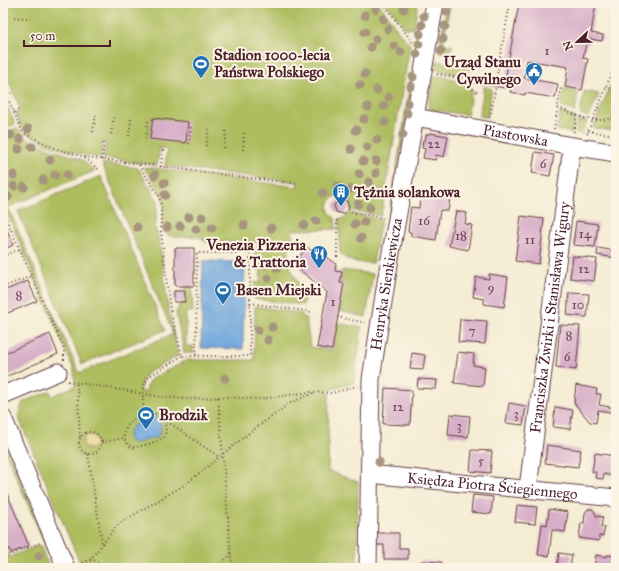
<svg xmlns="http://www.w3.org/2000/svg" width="619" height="571" font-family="'IM FELL Great Primer',serif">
<rect width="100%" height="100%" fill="#fcf5e5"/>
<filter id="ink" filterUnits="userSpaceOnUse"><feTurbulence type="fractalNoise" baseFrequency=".025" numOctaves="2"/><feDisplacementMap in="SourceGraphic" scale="8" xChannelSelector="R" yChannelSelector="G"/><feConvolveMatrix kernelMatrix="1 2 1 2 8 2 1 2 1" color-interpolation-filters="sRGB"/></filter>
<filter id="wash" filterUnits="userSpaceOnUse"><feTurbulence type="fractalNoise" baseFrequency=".012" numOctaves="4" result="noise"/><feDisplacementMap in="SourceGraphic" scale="16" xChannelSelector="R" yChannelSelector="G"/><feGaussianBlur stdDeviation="0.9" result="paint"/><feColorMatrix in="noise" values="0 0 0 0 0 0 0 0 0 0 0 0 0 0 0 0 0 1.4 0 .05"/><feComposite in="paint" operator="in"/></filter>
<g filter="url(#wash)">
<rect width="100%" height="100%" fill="#f4ecd3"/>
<path fill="#aebd5f" stroke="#7c6e45" d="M3,3H379L400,33L410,45L381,216L351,210V203L348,199L350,196L344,193L343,195C333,195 326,201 329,212L335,218L336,229L292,230L293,242H205L200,237C190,235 177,239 168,235C157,229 165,212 164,203C163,193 149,176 144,167L297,187L298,182L165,166L167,149L160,148L157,165L104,158L106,142H103L101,158C82,155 36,144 24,130C20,125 18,118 16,112L21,110L3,69Z
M386,3H418L414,26L413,28L406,29Z
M447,3H450L443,44L453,46C449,52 446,53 439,52Z
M436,61L470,67L468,76L435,70Z
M616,72V131L593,128Z
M412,73H415L381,265Z
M433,75L460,80L472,90L467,115L428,109Z
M484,87L492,89L487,117L479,116Z
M564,89L578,92L575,112L561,106Z
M584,91L599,94L589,117L580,114Z
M3,96L15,124L3,129Z
M560,112L575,117L572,133L557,130Z
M578,119L587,121L582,134L576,133Z
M16,128L28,139L46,147L83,160L94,171L8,207L79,373L173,334L102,163L138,168L158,201L155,232H157L162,259L168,307L178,356L147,373L142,381L140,391L146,392L148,383L151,379L187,360H254L255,306L302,314V318H306L310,347L332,350L337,323L362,327L354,383L329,390L328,471L358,482L357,568H82L18,416L23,402L50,391L52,396L75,386L74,370L3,204V134Z
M101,176L165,330L82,364L18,211Z
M350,213L381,220L373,263C361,262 347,264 340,252L339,219L345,218Z
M289,247L288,258L290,267L304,295L303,305L255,299V282L260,283L261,269L255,268V248Z
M342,270L373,274L366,317L339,311L343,283H340Z
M185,286H192L193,312H186V346H193V353H184L176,313L179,306L185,302Z
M3,438L58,568H55L3,446Z
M3,544L9,557L40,545L49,568H3Z"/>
<path fill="#eeda9e" stroke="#9c7c64" d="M83 442a7 7 0 1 1 14 0a7 7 0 1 1-14 0Z"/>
<path fill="#6da4db" stroke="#5c6283" d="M203,261L245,262L243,349L201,348Z
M148,416C160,415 166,429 156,438L146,439L139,443H132L128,438C128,427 139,419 148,416Z"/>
<g id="blocks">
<path fill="#d7adc8" d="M519,3H596L591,33L603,35L602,41L590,39L589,44H586L583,58L588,59L582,90L565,87L568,67L527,60L524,78L558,84L555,98L525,93V95L510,92L511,89L470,82V76L512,84L513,76L506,75Z
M153,118L188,122L186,143L150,139Z
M430,133L448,136L444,157L436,155L435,160L423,158L425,149L422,148L423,140H425L426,135Z
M535,152L554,155L550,176L532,173Z
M420,194L450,198L448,211L440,210L436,240L411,236V232H408L411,207L419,208Z
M339,200L347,201L349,209L344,214L336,212L334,205Z
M456,211L467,213L465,224L472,225L468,250L449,246Z
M521,216L544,219L539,264L515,261Z
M576,221L598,224L595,247L573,245Z
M5,225L13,245L3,250V226Z
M307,247L316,254L319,251L336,264L335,271L342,272L340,283H344L332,350L317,347L327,292L301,271L298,263L299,257Z
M175,248H194V286H175Z
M598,248L616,251V258L597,255Z
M573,256L597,259L594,281L570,278Z
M489,274L508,277L504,307L484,304V299L473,297L476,277L489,279Z
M28,281L37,301L3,315V291Z
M174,291H185V302H174Z
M569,293L589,294L587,317L567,315Z
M460,319L487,321L485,344L458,342Z
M560,325L580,326L576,370L556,367Z
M50,334L58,354L3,378V354Z
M458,352L474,354L473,365L485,367L483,386L454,383Z
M412,353L425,355L423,370L410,369Z
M418,379L437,380L436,389L417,388Z
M576,385L597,389L596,394H601L599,405L616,408L615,413L598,410L596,423L590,422L574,403Z
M385,388L412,390L410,425L383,424Z
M509,403L526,406L523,425L506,423Z
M555,407L573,410L570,429L553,427Z
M450,414L470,416L468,437L448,435Z
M547,445L581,450L578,467L545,463Z
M472,450L492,451L490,473L470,471Z
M595,453L616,456L613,476L604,474L603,479L595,478L596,472H592Z
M3,484L29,546L11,553L3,534Z
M473,495L493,497L491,514L471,512Z
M517,505L537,507L535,524L515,522Z
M549,509L568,512L565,532L552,530L549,556L538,555L542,524L547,525Z
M588,509H592L595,512L596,516L603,517L601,527H605L603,536H599V541L579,538L581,523H584L585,513Z
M377,533H399V548H408V559H384V545H377Z
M559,553L572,555L570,568H557Z
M596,555L607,557V555L616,556V568H594Z
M421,561L441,562V568H420Z"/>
</g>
</g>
<g filter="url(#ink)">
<use href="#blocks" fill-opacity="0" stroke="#643e44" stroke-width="1"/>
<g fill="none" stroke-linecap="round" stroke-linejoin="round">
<defs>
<g id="minor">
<path id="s1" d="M415,117L572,146L616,153"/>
<path d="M3,395L58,372"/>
<path d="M3,418L66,568"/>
<path id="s2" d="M369,474L616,498"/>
<path id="s3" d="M528,488L572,146"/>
<path id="s4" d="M368,568L371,379L388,270L435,3"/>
</g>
</defs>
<use href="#minor" stroke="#643e44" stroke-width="19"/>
<path stroke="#643e44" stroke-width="2" stroke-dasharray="1 3" stroke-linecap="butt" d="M383,3L413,43
M14,17L34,19
M437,74L460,78L478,93
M3,75L5,74
M496,81L510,3
M606,86L616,92
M3,87L22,131L25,134L57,149L85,157L298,184
M7,95L13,92
M558,108C580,116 592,125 616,117
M14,112L20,109
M490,117L496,86
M554,129L561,87
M588,131L616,135
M93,132L96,114
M574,132L577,115
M111,134L114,117
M587,134L616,63
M129,136L131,119
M146,138L148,120
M189,144L191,125
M206,146L209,128
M224,148L226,130
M243,150L244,132
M85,158L98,169
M102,160L104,142
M139,165L159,196L161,205V232L170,309L182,356H250V253H197L196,356
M161,167L163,148
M3,212L64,349V360
M351,212L383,218
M3,256L20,249
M337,257V219
M3,287L32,276
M250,303L312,312
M337,317L366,323
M68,381L162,397L186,399L225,397L260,399L310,392L332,393L358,386
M77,384L80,438
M218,397L232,568
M151,412C163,415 169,426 164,437C159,441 136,449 131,447C112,433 136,414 151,412Z
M144,413C143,400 140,386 150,376L182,356
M164,419L219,457
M79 443a11 11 0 1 1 22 0a11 11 0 1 1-22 0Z
M102,442L125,438
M88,454L102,543
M3,539L10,555L40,543
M90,560L97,561L104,568
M79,564L90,560L115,528L120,523L186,484L249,433L286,406L292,402L316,392
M216,568L231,554"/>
<use href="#minor" stroke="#fff" stroke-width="17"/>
</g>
<g fill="#a7957f">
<circle cx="376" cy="9" r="4.5"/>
<circle cx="404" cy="9" r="4.5"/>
<circle cx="447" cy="12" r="4.5"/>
<circle cx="365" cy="15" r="4.5"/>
<circle cx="424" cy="16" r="4.5"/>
<circle cx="383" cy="19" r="4.5"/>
<circle cx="422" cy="25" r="4.5"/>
<circle cx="445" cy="26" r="4.5"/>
<circle cx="388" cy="29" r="4.5"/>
<circle cx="365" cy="32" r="4.5"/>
<circle cx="420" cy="34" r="4.5"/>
<circle cx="376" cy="39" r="4.5"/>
<circle cx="443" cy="39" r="4.5"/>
<circle cx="419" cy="44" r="4.5"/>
<circle cx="394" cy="46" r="4.5"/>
<circle cx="371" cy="47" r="4.5"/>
<circle cx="441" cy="51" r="4.5"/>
<circle cx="401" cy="52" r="4.5"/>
<circle cx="417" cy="54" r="4.5"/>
<circle cx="365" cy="74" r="4.5"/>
<circle cx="413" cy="77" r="4.5"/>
<circle cx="360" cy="85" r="4.5"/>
<circle cx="411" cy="86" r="4.5"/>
<circle cx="377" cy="90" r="4.5"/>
<circle cx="389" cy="97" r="4.5"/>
<circle cx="408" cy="103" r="4.5"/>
<circle cx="384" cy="106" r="4.5"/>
<circle cx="368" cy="107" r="4.5"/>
<circle cx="407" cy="113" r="4.5"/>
<circle cx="364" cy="119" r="4.5"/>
<circle cx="385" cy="122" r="4.5"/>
<circle cx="28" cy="129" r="4.5"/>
<circle cx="356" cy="130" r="4.5"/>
<circle cx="11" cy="135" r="4.5"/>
<circle cx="403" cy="135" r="4.5"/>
<circle cx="20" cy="139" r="4.5"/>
<circle cx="377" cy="140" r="4.5"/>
<circle cx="32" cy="147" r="4.5"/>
<circle cx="367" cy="147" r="4.5"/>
<circle cx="19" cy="149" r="4.5"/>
<circle cx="351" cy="149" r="4.5"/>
<circle cx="50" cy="160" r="4.5"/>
<circle cx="363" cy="161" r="4.5"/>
<circle cx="376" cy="161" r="4.5"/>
<circle cx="376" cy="173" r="4.5"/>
<circle cx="359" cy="174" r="4.5"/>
<circle cx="14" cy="175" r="4.5"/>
<circle cx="55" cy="175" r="4.5"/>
<circle cx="67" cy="175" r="4.5"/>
<circle cx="155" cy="175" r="4.5"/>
<circle cx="43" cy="180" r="4.5"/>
<circle cx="369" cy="182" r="4.5"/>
<circle cx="164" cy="183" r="4.5"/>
<circle cx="14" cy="186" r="4.5"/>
<circle cx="337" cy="186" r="4.5"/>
<circle cx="24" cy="187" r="4.5"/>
<circle cx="352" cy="189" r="4.5"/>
<circle cx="381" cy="192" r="4.5"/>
<circle cx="323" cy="193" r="4.5"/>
<circle cx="165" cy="195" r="4.5"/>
<circle cx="368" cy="195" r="4.5"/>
<circle cx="8" cy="197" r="4.5"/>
<circle cx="358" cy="204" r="4.5"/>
<circle cx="370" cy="207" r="4.5"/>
<circle cx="189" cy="217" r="4.5"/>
<circle cx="202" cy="217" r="4.5"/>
<circle cx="316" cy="221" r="4.5"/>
<circle cx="364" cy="222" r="4.5"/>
<circle cx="355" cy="224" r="4.5"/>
<circle cx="244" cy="225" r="4.5"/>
<circle cx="304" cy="225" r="4.5"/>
<circle cx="180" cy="226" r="4.5"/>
<circle cx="137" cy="227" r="4.5"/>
<circle cx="167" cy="227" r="4.5"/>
<circle cx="212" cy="228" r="4.5"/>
<circle cx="271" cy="228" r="4.5"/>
<circle cx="196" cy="229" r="4.5"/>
<circle cx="361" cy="238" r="4.5"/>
<circle cx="265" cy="265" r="4.5"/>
<circle cx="277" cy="268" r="4.5"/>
<circle cx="268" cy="278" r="4.5"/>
<circle cx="288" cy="293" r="4.5"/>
<circle cx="272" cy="327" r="4.5"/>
<circle cx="258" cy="330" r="4.5"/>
<circle cx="268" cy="340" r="4.5"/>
<circle cx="225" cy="378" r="4.5"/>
<circle cx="379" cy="462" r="4.5"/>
<circle cx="39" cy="556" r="4.5"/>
</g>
</g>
<defs>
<symbol id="stadium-pin" viewBox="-11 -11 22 30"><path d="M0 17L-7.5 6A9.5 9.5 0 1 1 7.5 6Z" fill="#1f6fb2" stroke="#fcf5e5"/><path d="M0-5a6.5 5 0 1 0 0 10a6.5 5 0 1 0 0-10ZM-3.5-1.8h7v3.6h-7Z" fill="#fff"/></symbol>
<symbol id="civic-pin" viewBox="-11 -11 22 30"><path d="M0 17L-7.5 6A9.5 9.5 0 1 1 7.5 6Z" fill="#1f6fb2" stroke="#fcf5e5"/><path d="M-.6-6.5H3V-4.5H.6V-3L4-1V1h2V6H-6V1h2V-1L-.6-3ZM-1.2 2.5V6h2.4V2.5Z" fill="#fff"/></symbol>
<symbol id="building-pin" viewBox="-11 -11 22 30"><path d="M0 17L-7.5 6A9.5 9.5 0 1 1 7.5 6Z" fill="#1f6fb2" stroke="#fcf5e5"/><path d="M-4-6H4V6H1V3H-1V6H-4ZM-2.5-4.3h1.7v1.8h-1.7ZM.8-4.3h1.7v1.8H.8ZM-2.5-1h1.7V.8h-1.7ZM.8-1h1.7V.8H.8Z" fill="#fff"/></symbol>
<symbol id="restaurant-pin" viewBox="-11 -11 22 30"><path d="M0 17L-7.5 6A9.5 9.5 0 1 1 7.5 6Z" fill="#1f6fb2" stroke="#fcf5e5"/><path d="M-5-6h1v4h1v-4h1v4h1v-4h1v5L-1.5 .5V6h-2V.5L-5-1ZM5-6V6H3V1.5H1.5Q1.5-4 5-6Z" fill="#fff"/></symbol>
</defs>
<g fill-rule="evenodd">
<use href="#stadium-pin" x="191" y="54" width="20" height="27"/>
<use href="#civic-pin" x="524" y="61" width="20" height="27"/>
<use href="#building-pin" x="331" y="182" width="20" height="27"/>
<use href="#restaurant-pin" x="309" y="244" width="20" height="27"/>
<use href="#stadium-pin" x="213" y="280" width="20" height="27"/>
<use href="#stadium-pin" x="136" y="405" width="20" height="27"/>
</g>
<g text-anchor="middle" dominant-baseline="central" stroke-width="4" stroke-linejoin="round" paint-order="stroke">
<g font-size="13" fill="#6d4252">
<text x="547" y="51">1</text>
<text x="434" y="144">22</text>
<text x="543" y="164">6</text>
<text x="424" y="221">16</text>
<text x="585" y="234">14</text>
<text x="461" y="236">18</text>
<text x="530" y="240">11</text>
<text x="584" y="269">12</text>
<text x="491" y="288">9</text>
<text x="19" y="296">8</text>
<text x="333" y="302">1</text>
<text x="578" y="305">10</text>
<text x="472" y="331">7</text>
<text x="569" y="336">8</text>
<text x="567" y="357">6</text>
<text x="398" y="407">12</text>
<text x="516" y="414">3</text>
<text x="459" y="426">3</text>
<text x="481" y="461">5</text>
</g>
<g font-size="15" font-weight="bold" fill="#4a1f2b" stroke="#fcf5e5" text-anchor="start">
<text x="214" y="55">Stadion 1000-lecia<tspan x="214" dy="17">Państwa Polskiego</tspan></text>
<text x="521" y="62" text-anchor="end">Urząd Stanu<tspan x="521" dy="17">Cywilnego</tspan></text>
<text x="354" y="192">Tężnia solankowa</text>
<text x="306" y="245" text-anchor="end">Venezia Pizzeria<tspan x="306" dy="17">&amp; Trattoria</tspan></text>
<text x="236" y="290">Basen Miejski</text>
<text x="159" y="415">Brodzik</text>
</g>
<g font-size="15" fill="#4a1f2b" stroke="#fcf5e5">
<text stroke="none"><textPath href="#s1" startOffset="102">Piastowska</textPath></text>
<text stroke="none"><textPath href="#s4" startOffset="285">Henryka Sienkiewicza</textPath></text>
<text stroke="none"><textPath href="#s3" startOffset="172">Franciszka Żwirki i Stanisława Wigury</textPath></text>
<text stroke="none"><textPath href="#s2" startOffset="124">Księdza Piotra Ściegiennego</textPath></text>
</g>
</g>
<rect width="619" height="571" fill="none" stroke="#fcf5e5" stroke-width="16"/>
<g transform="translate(577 42) rotate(248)" stroke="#fcf5e5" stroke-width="3" paint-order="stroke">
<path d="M0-3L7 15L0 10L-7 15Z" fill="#4a1f2b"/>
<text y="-6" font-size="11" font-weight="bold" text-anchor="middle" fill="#4a1f2b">N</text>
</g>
<path d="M24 40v6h86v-6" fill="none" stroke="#4a1f2b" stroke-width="2"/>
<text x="30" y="40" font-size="12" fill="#4a1f2b" stroke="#fcf5e5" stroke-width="3" paint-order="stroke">50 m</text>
</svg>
